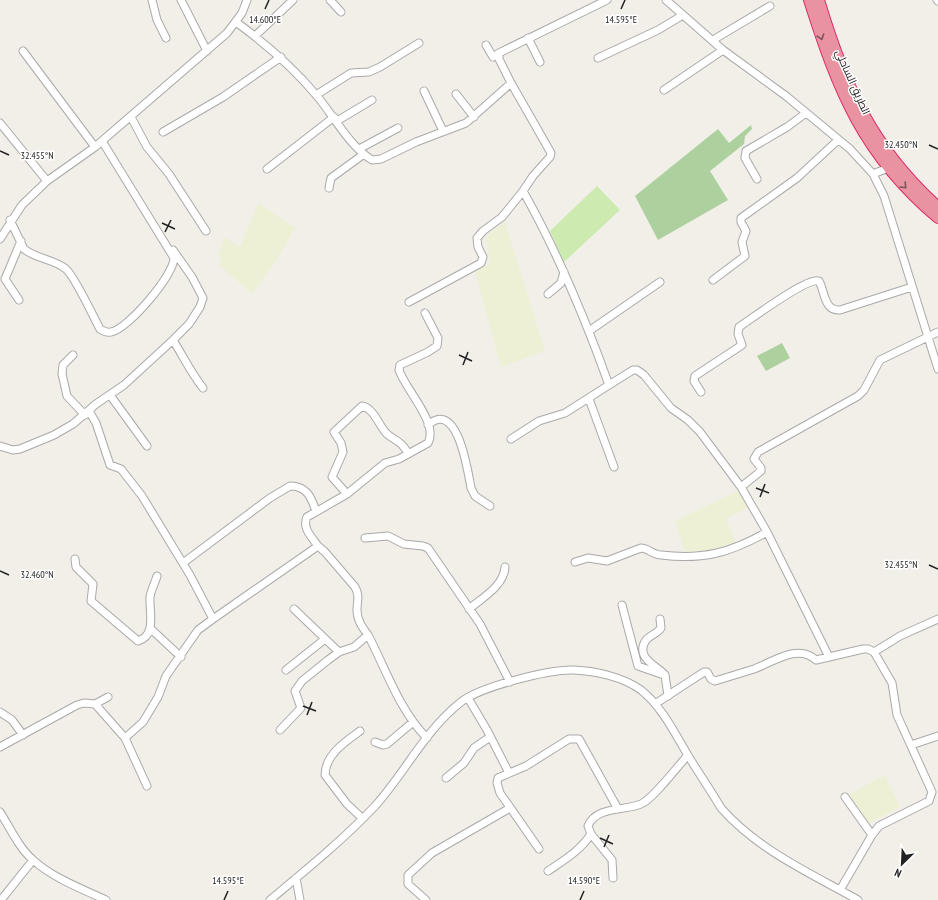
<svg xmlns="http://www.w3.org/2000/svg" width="938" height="900" font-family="'PT Sans Narrow',Cairo,sans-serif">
<rect width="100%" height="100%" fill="#f2efe9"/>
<path fill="#eef0d5" d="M258,203L295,228L276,261L252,294L220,266L221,259L219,255L224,237L240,247Z
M505,222L545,351L501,367L475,272L490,263L486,236Z
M737,491L749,507L726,519L736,543L706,554L686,555L675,521Z
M885,775L900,807L869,823L849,794Z"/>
<path fill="#cdebb0" d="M597,186L620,210L564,262L550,231Z"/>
<path fill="#add19e" d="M751,125L752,129L745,136L744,144L710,171L728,200L658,240L635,196L718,129L729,143Z
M782,343L790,358L766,371L757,356Z"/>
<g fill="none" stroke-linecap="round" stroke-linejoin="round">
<defs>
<path id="minor" d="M152,0L157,20L166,38
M181,0L207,51
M330,0L341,12
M607,0L499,53V59L511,83L551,153L550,157L533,176L523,191C558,253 585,318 609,385L633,370H637L644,375L671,408L688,420L700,432L741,487L767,532L829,657L863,649H868L874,652L892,683L897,715L932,792L929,801L879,826L872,835L840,890
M666,0L723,50L786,96L850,149L873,174L884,196L938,369
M937,0L938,1
M236,22C266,44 293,67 317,96C333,115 350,147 372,160L381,159L416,142L466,123L511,83
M255,36L293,0
M528,38L540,62
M713,40L770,6
M486,45L493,57L499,53
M23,51L95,147
M598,58L658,30L683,15
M664,90L723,50
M424,91L443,131
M456,94L474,117
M316,95L351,73L369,72L380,67L419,43
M131,117L147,147L169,174L206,231
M337,121L372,100
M0,123L47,181
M163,132L223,97L281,57
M359,149L398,128
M267,169L334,117
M873,174L888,168
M757,179L745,158L746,151L787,127L806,113
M329,188L331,178L364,154
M10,220L24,249C36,259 54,259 66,269C75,277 93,316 100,329C103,331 107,333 111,332C128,329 174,275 174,258L102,141
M0,239L22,205L47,181L95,147L227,33L242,13L247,0
M713,280L745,256L742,242L746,231L741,222V218L797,178L838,140
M548,294L561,283L564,272
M19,300L5,279L21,241
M409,302L481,263L483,257L478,247L477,238L483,231L502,217L523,191
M589,331L660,282
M173,340C183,356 191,373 203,388
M73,355L63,365L62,374L67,396L85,415
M701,392L694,381L695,376L742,345L738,334L739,327C753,318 807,277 819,281C825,292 824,311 840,310L912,287
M110,395L147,446
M589,399L614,467
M89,411L96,423L110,465L121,469L142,496L190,575L213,619L318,546L325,552L355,587C360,596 357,601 357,610C357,620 362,627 368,635C386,669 399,710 427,738
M428,425C458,398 468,473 471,488L475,496L490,506
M511,439L539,421L565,413L609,385
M0,446L13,450L20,449L54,435L73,424L96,404L124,385L173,340L189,324L200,307L203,298L192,277L173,250
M741,487L761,471V468L754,459L758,452L858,396L864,390L880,360L938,332
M347,494L332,477L343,452L341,443L334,432L362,406C374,408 379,426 387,434C397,442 400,440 408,453
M365,538L388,536L404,544L423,546L428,548L480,624L510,682
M318,546C311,536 302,528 307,517L347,494L385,463L399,459L428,443C439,423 405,389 399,370L400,365L428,352L437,346L438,338L425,313
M75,559L76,567L93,584L91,601L138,641C157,635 149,612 150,597C151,590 155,583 157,576
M575,562L588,558L607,561L641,548C648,548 653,555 661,555C703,560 730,553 767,532
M183,563L270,498L290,486C307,486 311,497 316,511
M622,605L638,666L661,674
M294,609L339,652
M469,609C482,598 504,586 505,567
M660,619L661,628C657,634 650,635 646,640C634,658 658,666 665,675L668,696
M151,629L181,657
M874,652L900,636L938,619
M286,670L325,639
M468,698L487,730L509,773
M95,704L108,697
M655,704L704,672H707L711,679L715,681C728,677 741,673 754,669C773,662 798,643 816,660L829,657
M0,712L12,720L23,735
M280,730L301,708L295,691L302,681L328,660L339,652L354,647L368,635
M360,731C346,741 325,755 325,775L347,804L362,818
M125,738L143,722L158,697L166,676L198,630L213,619
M375,742L383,745L387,744L413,722
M911,745L938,736
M0,747L77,705L84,703L95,704L125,738L147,786
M446,778L464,763L474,748L490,737
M845,797L872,835
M0,812C10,828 19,848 33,860C53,878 82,889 106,900
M539,849L500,793L497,783L498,778L526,766L569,739H579L618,809
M548,871C564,860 580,851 591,834
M296,878L300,900
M613,878L612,860L591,834L588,826C596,806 625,811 641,804C653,799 677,767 688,755
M1,900L33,860
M270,900C306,870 343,840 375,806C405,773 425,730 461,702C480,687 549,669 574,670C596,671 623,677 641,690C661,706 673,730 686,752C697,771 710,789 721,808C758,850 810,873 858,900
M426,900L408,884V875L432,853L510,808"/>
<path id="highway" d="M809,0C838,91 863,155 938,218
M819,0C845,86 871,146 938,207"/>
</defs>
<use href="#minor" stroke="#a9a9a9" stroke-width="9"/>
<use href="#highway" stroke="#dc2a67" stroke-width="12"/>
<use href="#minor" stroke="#fff" stroke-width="7"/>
<use href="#highway" stroke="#e892a2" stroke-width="10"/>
</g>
<defs><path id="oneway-chevron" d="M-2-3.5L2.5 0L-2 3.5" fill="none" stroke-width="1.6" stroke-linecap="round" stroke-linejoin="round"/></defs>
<g stroke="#7b545c">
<use href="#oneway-chevron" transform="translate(821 37) rotate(72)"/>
<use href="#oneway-chevron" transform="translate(904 186) rotate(47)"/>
</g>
<path fill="none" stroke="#222" stroke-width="1.5" d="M265,9L269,0M621,9L625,0M929,145L938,149M0,151L9,155M162,223L175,229M165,232L171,220M459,355L472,361M463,365L468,352M756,488L769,493M760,497L765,484M929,565L938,569M0,571L9,575M303,706L316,711M307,715L312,702M600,838L613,844M604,847L609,835M224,900L228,891M580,900L584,891"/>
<g text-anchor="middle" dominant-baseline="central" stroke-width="3" stroke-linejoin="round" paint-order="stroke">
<g font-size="11" fill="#222" stroke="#fff">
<text transform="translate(853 82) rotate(66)">الطريق الساحلي</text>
</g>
</g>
<g font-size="10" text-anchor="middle" fill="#222" stroke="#fff" stroke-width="3" stroke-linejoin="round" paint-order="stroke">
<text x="265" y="23">14.600°E</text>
<text x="621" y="23">14.595°E</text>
<text x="901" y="148">32.450°N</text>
<text x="37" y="159">32.455°N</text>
<text x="901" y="568">32.455°N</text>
<text x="37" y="578">32.460°N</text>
<text x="228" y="884">14.595°E</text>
<text x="584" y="884">14.590°E</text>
</g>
<g transform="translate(902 864) rotate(204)" stroke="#ffffff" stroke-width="3" paint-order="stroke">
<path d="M0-3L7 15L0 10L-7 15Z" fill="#222222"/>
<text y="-6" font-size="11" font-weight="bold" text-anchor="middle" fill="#222222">N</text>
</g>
</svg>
